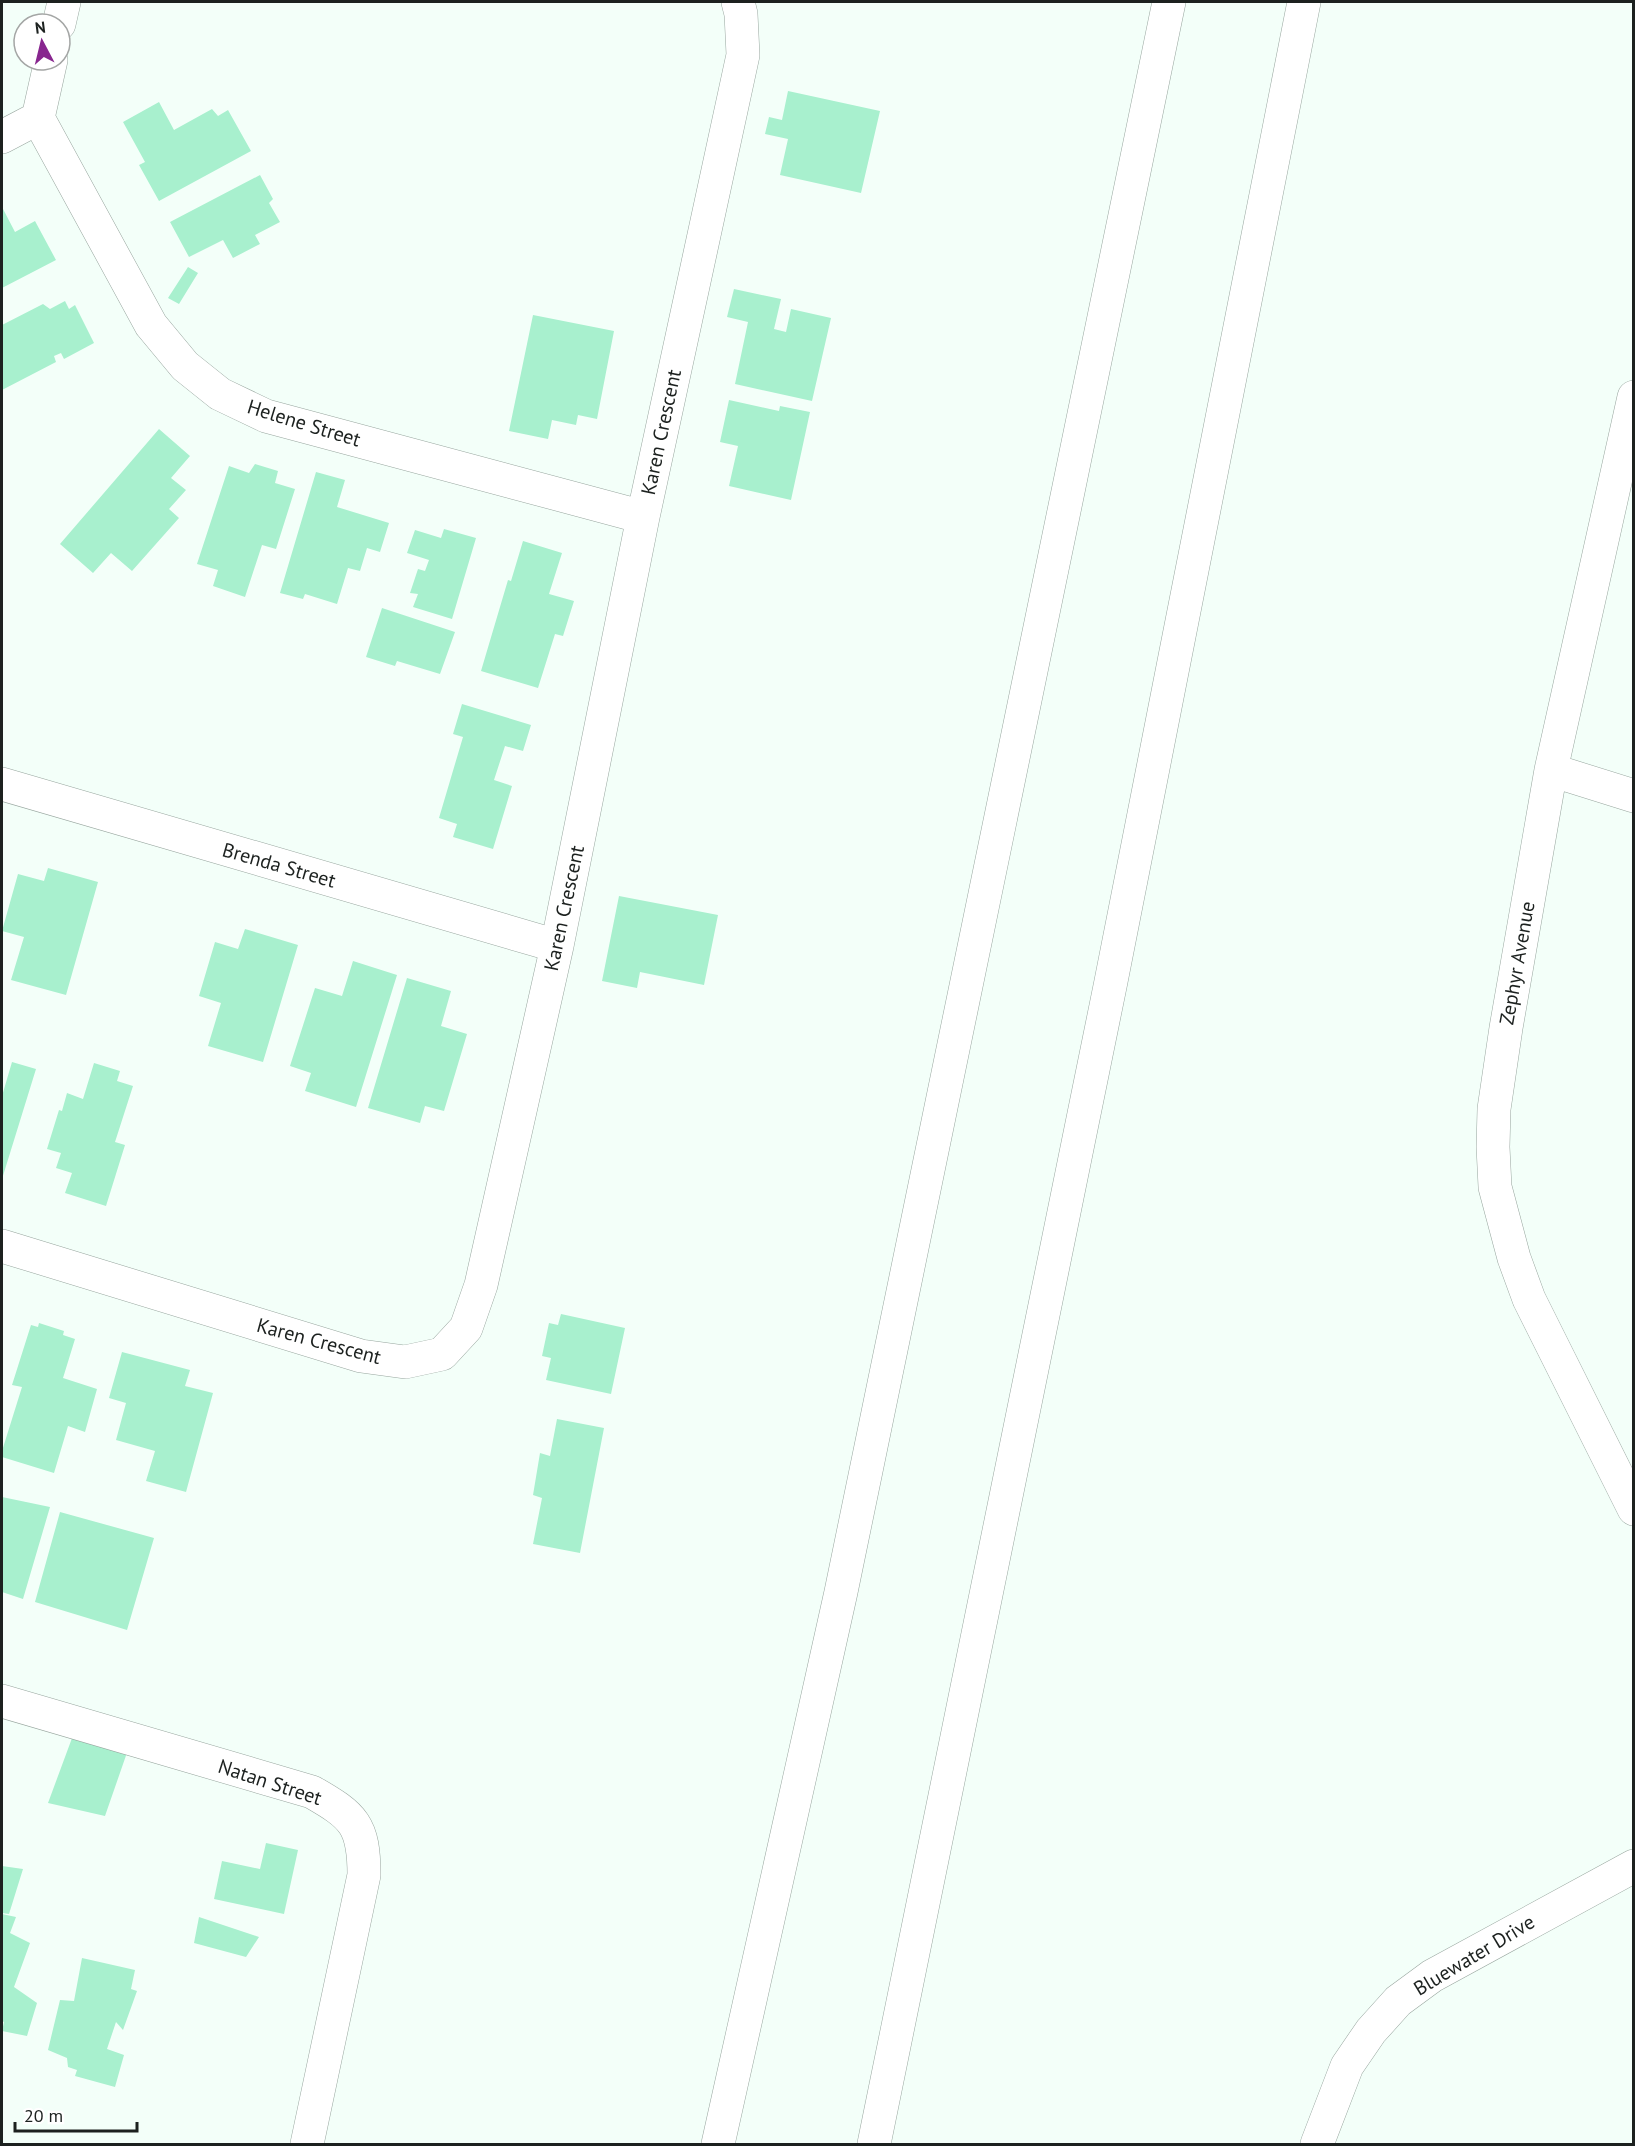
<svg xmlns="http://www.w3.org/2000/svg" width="1635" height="2146" font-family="'PT Sans',sans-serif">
<rect width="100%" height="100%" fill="#f3fff9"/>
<path fill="#a8f0ce" d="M788,91L880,111L861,193L780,175L788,139L765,134L769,117L782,120Z
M159,102L174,130L212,109L218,116L228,110L251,151L159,201L139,165L145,162L123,122Z
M260,175L273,199L269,203L280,222L255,235L260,244L233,258L223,240L189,257L170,222Z
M2,207L15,232L35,221L56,260L2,288Z
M188,267L198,273L179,304L168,298Z
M734,289L781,299L774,329L786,332L791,309L831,318L812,401L735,384L748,322L727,317Z
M65,301L69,309L75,305L94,343L64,359L61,353L54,356L56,362L2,390V325L43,304L50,309Z
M533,315L614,331L597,419L578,415L576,425L552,420L548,439L509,431Z
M729,400L779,411L780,406L810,412L791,500L729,486L738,446L720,442Z
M159,429L190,456L171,478L186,490L169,509L179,518L132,571L111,553L93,573L60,544Z
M255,464L278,471L275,483L295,489L276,549L262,545L245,597L213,586L218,570L197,564L229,466L249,473Z
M316,472L345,480L337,507L389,523L380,552L367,548L360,571L348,568L337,604L305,594L303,599L280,593Z
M444,529L476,538L452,619L413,607L418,594L410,593L418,569L425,571L429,560L407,553L415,530L441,538Z
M523,541L562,553L549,594L574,601L563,636L555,634L538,688L481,671L508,580L511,581Z
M382,608L455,632L440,674L397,661L395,666L366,657Z
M462,704L531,725L523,751L505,746L494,780L512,786L493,849L453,837L457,824L439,818L463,737L453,734Z
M48,868L98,882L66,995L11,980L24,937L2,931L18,874L44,881Z
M619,896L718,915L704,985L640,972L637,988L602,981Z
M245,929L298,945L263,1062L208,1046L221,1003L199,996L215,942L238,949Z
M353,961L397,975L356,1107L305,1091L311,1073L290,1066L315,988L342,996Z
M407,978L451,991L441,1026L467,1034L444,1111L425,1106L420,1123L368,1108Z
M12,1062L36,1069L2,1179V1096Z
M94,1063L120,1071L117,1081L133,1086L115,1142L125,1145L106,1206L65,1193L72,1173L56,1168L61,1153L47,1149L59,1110L62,1111L67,1093L83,1099Z
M561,1314L625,1328L611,1394L546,1380L551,1358L542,1356L549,1323L558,1325Z
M39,1323L64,1331L63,1335L75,1339L63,1378L97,1389L85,1432L68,1426L54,1473L2,1457V1451L22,1387L12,1385L31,1325L38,1327Z
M122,1352L190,1370L185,1386L213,1393L186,1492L146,1481L155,1451L116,1440L126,1403L109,1398Z
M557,1419L604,1428L580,1553L533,1544L542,1498L533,1495L540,1453L550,1456Z
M2,1497L50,1507L23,1599L2,1592Z
M60,1512L154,1538L127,1630L35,1602Z
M75,1730L130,1744L105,1816L48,1803Z
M266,1843L298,1850L284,1914L214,1899L222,1861L260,1869Z
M2,1866L23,1869L9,1914L2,1913Z
M2,1914L16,1917L10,1933L30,1943L14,1987L37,2003L27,2036L2,2031L4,2022L2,2021Z
M199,1917L259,1937L246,1957L194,1943Z
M82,1958L135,1970L131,1989L137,1991L123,2030L116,2022L107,2049L124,2055L115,2087L75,2076L77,2070L68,2067L67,2058L48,2050L60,2000L74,2001Z"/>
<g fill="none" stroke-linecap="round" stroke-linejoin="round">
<defs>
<path id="street" d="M59,24L64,2
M38,118L151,325L185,366L220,394L266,416L643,517
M2,137L38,118L51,60
M1634,397L1551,770L1506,1028L1494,1109L1493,1147L1495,1187L1514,1258L1529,1299L1634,1509
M1551,770L1634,796
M2,784L557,946
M2,1246L361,1356L405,1362L442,1354L466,1328L481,1285L557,946L643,517L743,55L741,14L738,2
M2,1701L312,1792C354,1816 364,1825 364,1875L307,2144
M1317,2144L1347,2066L1371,2031L1398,2001L1432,1976L1634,1866"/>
<path id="highway" d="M718,2144L841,1592L1169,2
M874,2144C1020,1431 1167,717 1304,2"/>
</defs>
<use href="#street" stroke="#98a69f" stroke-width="34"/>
<use href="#highway" stroke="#98a69f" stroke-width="34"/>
<use href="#street" stroke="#fff" stroke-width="33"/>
<use href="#highway" stroke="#fff" stroke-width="33"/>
</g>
<g text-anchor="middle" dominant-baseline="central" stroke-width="4.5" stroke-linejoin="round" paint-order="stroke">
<g font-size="20" fill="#1c211f" stroke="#fff">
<text transform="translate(304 423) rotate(17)">Helene Street</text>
<text transform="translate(661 432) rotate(-78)">Karen Crescent</text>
<text transform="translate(279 865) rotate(16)">Brenda Street</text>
<text transform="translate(564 908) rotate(-78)">Karen Crescent</text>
<text transform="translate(1517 963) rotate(-80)">Zephyr Avenue</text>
<text transform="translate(319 1341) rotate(15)">Karen Crescent</text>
<text transform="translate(270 1782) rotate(18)">Natan Street</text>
<text transform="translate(1474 1955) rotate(-31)">Bluewater Drive</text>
</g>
</g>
<rect width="1635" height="2146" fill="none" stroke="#1c211f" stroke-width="6"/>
<g transform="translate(42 42) rotate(353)"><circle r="28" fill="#ffffff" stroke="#a4a6a5" stroke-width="1.5"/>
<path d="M0-4.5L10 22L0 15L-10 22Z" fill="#88268f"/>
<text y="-9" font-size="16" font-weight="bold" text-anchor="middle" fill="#1c211f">N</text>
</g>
<path d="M15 2122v9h122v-9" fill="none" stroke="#1c211f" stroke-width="3"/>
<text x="24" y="2122" font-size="18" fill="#1c211f" stroke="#ffffff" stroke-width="4.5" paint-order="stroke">20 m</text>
</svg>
